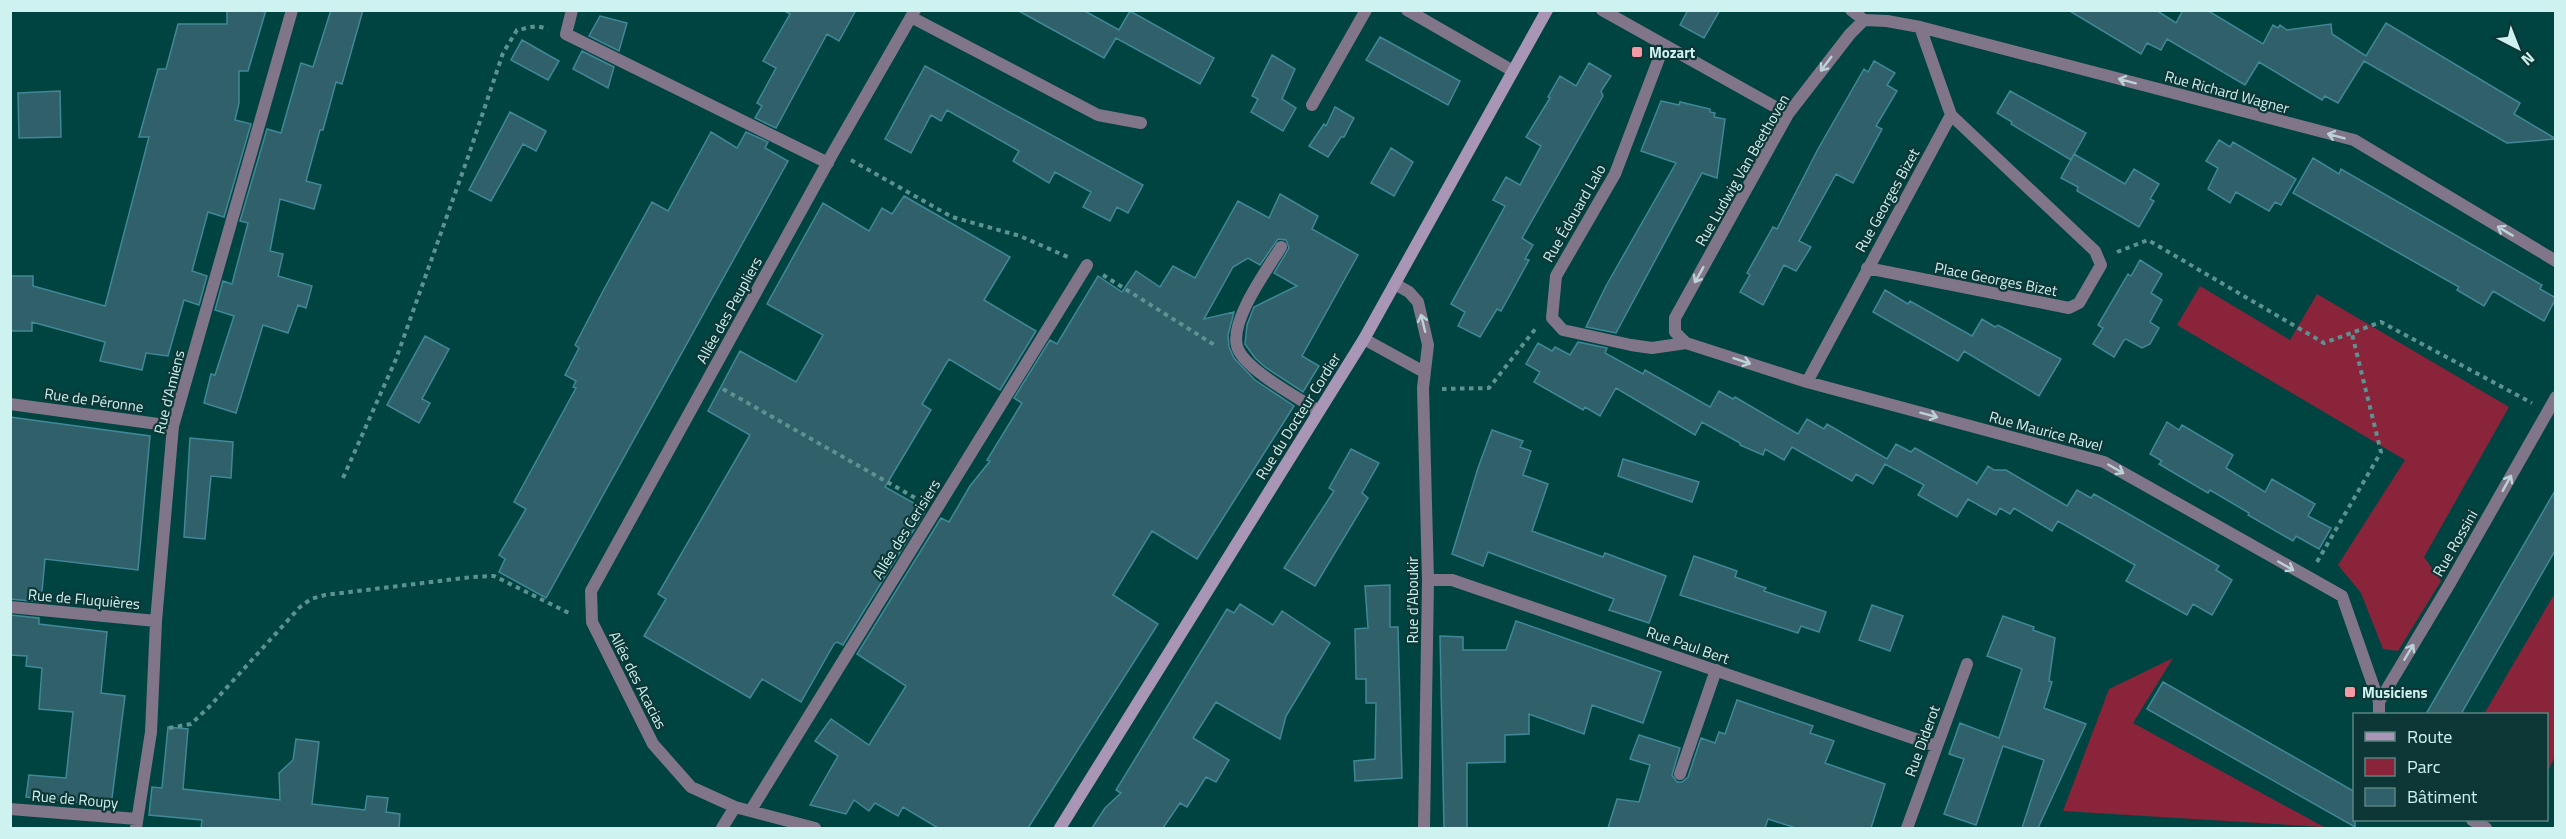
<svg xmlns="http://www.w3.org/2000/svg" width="2566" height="839" font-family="'Titillium Web',sans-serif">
<rect width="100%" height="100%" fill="#004442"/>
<path fill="#89243b" d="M2200,286L2290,340L2317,294L2509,407L2424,557L2441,581L2398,651L2383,649L2361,593L2338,565L2405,460L2177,325Z
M2555,593V756L2547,773L2546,714H2484Z
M2173,658L2133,723L2324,827L2063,811L2109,689Z"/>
<path fill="#306069" stroke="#408897" stroke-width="1.5" d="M227,10H266L248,71H239V103L235,120L251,124L224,217L208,212L192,271L207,276L199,305L184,300L168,356L146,353L142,370L100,361L105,342L32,322V331H10V276H33V286L105,306L149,137H139L158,69H166L178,24H227Z
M331,10H363L342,84L336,82L323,130H320L306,181L321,185L314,209L280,199L270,251L283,254L278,276L312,286L306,308L298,305L288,333L263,325L236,413L204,403L211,374L215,375L234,316L215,310L223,281L232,284L248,223L240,221L267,129L281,133L301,63L313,67Z
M783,10H856L839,41L827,34L776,128L755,118L762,106L757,103L776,68L763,61L790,14Z
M1017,10H1083L1119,30L1130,11L1214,58L1200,84L1116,38L1104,58Z
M1688,10H1720L1704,38L1680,25Z
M2068,10H2156L2176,23L2183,10H2207L2263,44L2273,25L2278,28L2280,25L2287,30L2331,24L2332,34L2366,56L2386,23L2520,103L2514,114L2556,139L2507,143L2364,61L2338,103L2325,96L2322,100L2259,62L2245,85L2167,39L2161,50L2147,43L2141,54Z
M600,16L627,23L619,51L589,36Z
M1380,37L1460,81L1448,105L1366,60Z
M522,40L559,61L548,80L511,60Z
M582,51L614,67L608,88L573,69Z
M1272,55L1295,69L1282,99L1296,108L1283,131L1251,112L1258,99L1252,96Z
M1874,61L1895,73L1887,85L1897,91L1876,126L1882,129L1853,183L1836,174L1799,241L1811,247L1796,271L1784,265L1763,305L1740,292L1750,275L1747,273L1773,227L1777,229L1818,149L1864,69L1868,72Z
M1589,63L1611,76L1601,91L1603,96L1522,238L1533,245L1525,259L1529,260L1501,311L1497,309L1480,337L1458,326L1465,312L1451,304L1505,206L1493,200L1506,177L1520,185L1541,146L1526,137L1550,98L1548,97L1560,76L1576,86Z
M925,66L1143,185L1128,213L1117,207L1110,221L1083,207L1091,192L1055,172L1049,183L1013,161L1019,151L947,110L941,121L931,115L911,153L885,139Z
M60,91L61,137L19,138L18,93Z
M2010,91L2086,133L2071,160L2011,124L2012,122L1997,113Z
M1661,101L1679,105L1680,102L1710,109V112L1715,113L1714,117L1725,119L1717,178L1702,173L1616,333L1586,327L1606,286L1676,163L1641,151Z
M1335,107L1354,118L1344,137H1341L1328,157L1309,146L1324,124L1326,126Z
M510,112L546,131L536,151L523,144L491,201L469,190Z
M711,132L737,148L746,132L768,142L765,148L788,161L546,598L499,572L505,559L499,555L526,509L514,502L576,388L573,387L576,381L565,375L579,348L575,345L603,291L652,202L668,211Z
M2219,140L2230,147L2233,142L2296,179L2281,205L2275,202L2269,211L2236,192L2230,203L2208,189L2218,168L2206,161Z
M1391,148L1413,162L1394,196L1371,183Z
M2074,154L2125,184L2134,169L2159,184L2150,199L2154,201L2139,227L2077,191L2078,187L2061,178Z
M2313,158L2339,174L2341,169L2542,285L2540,289L2556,298L2544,321L2493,291L2484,306L2457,290L2459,287L2293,193Z
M1280,194L1318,216L1312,229L1358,255L1302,356L1319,366L1303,392L1265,367L1255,358L1245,344L1247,325L1254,307L1297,286L1274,273L1289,248L1286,240L1278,239L1260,265L1248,258L1233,267L1204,319L1234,312L1228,335L1229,347L1234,358L1255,380L1294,406L1197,559L1152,531L1113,595L1158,624L1028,828H938L903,807L898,816L875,803L869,811L854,800L846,814L810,805L838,756L815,741L831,719L869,745L906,686L857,654L941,518L949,522L970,486L990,461L987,460L1022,403L1014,398L1050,340L1057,344L1098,276L1122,292L1136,271L1160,287L1173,266L1195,278L1238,201L1269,218Z
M904,196L1010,257L984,300L1036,331L1000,390L949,359L922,404L931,410L885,487L926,510L843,645L837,642L834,644L801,702L762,679L750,698L644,636L666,599L658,594L750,435L708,411L740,351L796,382L823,335L767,304L823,203L869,231L882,208L892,214Z
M2140,260L2162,274L2151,293L2162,300L2150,322L2159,328L2150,344L2142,348L2126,339L2124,340L2114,357L2093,344L2103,328L2098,325L2128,274L2131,276Z
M1885,290L1908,304L1910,301L1972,336L1982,319L1995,327L1998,325L2061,359L2039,396L1964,351L1958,361L1873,312Z
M425,336L449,349L422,399L430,403L419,423L387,405Z
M1578,342L1607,348L1605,353L1643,374L1645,370L1710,407L1719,391L1733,399L1735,397L1798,434L1807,419L1824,429L1827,424L1887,459L1896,444L1911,452L1915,448L1977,483L1976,485L1988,466L1994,470H2006L2067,506L2077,490L2091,498L2094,494L2219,566L2216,570L2232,580L2212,615L2193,604L2187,615L2126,581L2135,565L2058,521L2052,531L2014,508L2010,514L2000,508L1996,515L1968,499L1957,517L1918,495L1924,485L1885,464L1873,484L1856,474L1852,481L1792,447L1784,460L1765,449L1763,455L1740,445V443L1702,422L1695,435L1616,388L1600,416L1585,407L1583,410L1534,382L1540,372L1526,364L1538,343L1552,351L1555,347L1570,355Z
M10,417L150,436L138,570L45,559L41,602L10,599Z
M2167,422L2179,430L2182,425L2233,455L2226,468L2265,492L2272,479L2315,504L2308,516L2331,528L2319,549L2296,536L2293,541L2248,515L2249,513L2210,490L2208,493L2159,464L2162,461L2150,454Z
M1492,430L1523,441L1520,447L1531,451L1523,475L1548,484L1532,531L1603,557L1605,553L1666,576L1649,623L1609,610L1614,599L1488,552L1483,566L1452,554L1478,468Z
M190,438L233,442L231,478L211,476L205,539L184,537Z
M1351,449L1379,463L1362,493L1368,498L1315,586L1284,568L1334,491L1329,488Z
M1623,459L1699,482L1692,502L1618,476Z
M2556,489V549L2461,714H2426Z
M1694,556L1737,571L1735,577L1766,588L1764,591L1826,612L1819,632L1801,626L1798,633L1680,595Z
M1390,585V627H1398L1402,778L1355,781L1354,761L1375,759L1376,703H1366V679H1356L1355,629L1368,628L1365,586Z
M1240,604L1273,625L1282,611L1330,643L1286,716L1280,739L1216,702L1193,738L1229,760L1216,782L1206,777L1187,807L1180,803L1163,828H1092L1105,808L1121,793L1116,790L1227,609L1234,613Z
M1872,605L1903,616L1890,651L1859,640Z
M10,615L39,618V624L107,632L101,693L125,696L112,798L104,805L26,797L29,775L66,778L73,712L39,709L42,668L26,666L27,656L10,655Z
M2003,616L2034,627L2033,630L2055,638L2049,681L2052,682L2044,708L2086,724L2038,828H2022L2044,760L2003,746L1976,825L1944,814L1964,759L1949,754L1960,723L1999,738L2022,669L1987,656Z
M1516,621L1661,672L1643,723L1592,705L1584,734L1529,714V734L1505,735V762L1467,763V828H1444L1440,636L1463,637V650H1506Z
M2163,682L2355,792V827L2147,709Z
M1737,700L1813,726L1810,733L1834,741L1825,763L1885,784L1871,828H1796L1768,819L1765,828H1608L1617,799L1639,802L1650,765L1630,759L1639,735L1680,748L1672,775L1677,782H1682L1688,777L1701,738L1715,743L1719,732L1725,734Z
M168,727L188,729L183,789L280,800L279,773L293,760L296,739L319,742L312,804L365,810L367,796L388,798L386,812L400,814L399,828H201L202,820L149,815L152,787L162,788Z"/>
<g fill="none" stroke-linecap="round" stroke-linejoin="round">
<path stroke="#5c9290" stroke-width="4" stroke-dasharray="4.5 4.5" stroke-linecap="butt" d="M851,160L952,217L1020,236L1070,258
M2117,252L2148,240L2324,343L2381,322L2532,403
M1103,275L1216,346
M723,389L919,500
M1442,389L1489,388L1536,328
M343,478L396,359L468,157L503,53L517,30L537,26L548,29
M2317,562L2381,452L2352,334
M169,728L191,724L210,706L300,607L311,599L325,595L472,577L494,576L571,614"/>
<path stroke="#817589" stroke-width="12" d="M1680,774L1716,670"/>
<path stroke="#817589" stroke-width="12" d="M572,10L566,34L828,163
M1407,10L1513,71
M1602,10L1788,114
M1851,10L1864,20
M911,17L1098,115L1141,123
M1864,20L1887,21L1920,27L2354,140L2556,261
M1664,45L1615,174L1556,276L1552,318L1563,330L1631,345L1652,348L1686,343L1807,382L2104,462L2342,596L2379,702V714
M1312,105L1366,10
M1281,247C1267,270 1230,320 1237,346C1242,368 1300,399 1319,411
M1867,268L2069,308L2079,303L2101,265L2095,251L1951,115
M1395,284L1409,292L1418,302L1428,345L1423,388L1428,580L1424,828
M1364,339L1424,372
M1686,343L1675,332V318L1788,114L1850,34L1864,20
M1807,382L1951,115L1920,27
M10,404L173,426
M1428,580H1452L1936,746
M10,607L156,621
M2379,702L2449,585L2556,397
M10,809L137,819
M751,810L1087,265
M2472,820L2486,828
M136,828L151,732L156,621L173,426L292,10
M722,828L735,807
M815,828L735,807L691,787L653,744L592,622L591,591L834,151L915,10
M1907,828L1967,664"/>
<path stroke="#a995b5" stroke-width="12" d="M1060,828L1364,339L1547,10"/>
</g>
<defs><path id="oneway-shaft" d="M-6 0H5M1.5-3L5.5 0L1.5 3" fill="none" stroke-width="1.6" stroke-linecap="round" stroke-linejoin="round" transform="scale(1.5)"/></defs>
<g stroke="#bbd3d6">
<use href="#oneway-shaft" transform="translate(1826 64) rotate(127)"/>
<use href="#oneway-shaft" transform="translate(2127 81) rotate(-165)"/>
<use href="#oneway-shaft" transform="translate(2336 136) rotate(-165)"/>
<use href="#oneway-shaft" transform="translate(2505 231) rotate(-149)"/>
<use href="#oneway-shaft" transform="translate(1699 275) rotate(119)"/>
<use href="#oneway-shaft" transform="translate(1423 323) rotate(-104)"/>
<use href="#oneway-shaft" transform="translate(1742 361) rotate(18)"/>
<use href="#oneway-shaft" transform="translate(1929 415) rotate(15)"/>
<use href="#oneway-shaft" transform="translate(2116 469) rotate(30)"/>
<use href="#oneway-shaft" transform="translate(2507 483) rotate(-61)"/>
<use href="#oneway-shaft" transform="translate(2286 566) rotate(30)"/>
<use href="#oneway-shaft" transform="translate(2409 652) rotate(-59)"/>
</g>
<g fill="#f49aa5" stroke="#0d3736" stroke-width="2">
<rect x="1631" y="46" width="12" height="12" rx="3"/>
<rect x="2344" y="686" width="12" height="12" rx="3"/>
</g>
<g text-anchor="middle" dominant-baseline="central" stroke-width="4.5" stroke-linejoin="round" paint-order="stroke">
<g font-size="15" font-weight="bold" fill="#cef2f0" stroke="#0d3736" text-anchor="start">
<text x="1649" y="52">Mozart</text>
<text x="2362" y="692">Musiciens</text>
</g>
<g font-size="15" fill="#cef2f0" stroke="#0d3736">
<text transform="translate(2227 92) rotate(15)">Rue Richard Wagner</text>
<text transform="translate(1742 170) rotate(-60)">Rue Ludwig Van Beethoven</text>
<text transform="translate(1887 200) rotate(-61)">Rue Georges Bizet</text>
<text transform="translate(1574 213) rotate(-60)">Rue Édouard Lalo</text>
<text transform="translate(1996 279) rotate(11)">Place Georges Bizet</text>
<text transform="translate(729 310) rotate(-61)">Allée des Peupliers</text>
<text transform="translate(169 392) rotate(-76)">Rue d'Amiens</text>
<text transform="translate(94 400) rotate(8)">Rue de Péronne</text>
<text transform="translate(1298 416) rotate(-58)">Rue du Docteur Cordier</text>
<text transform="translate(2046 431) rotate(15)">Rue Maurice Ravel</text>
<text transform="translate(906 529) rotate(-58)">Allée des Cerisiers</text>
<text transform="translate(2455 543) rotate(-60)">Rue Rossini</text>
<text transform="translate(84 599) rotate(5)">Rue de Fluquières</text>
<text transform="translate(1412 600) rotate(-90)">Rue d'Aboukir</text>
<text transform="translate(1688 645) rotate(19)">Rue Paul Bert</text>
<text transform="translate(638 680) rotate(63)">Allée des Acacias</text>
<text transform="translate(1922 741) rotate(-70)">Rue Diderot</text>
<text transform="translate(75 799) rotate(5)">Rue de Roupy</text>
</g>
</g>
<rect width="2566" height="839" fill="none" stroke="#cef2f0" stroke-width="24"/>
<rect x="2353" y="713" width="195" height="108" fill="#0d3736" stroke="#5a8280" stroke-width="1.5"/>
<rect x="2365" y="732" width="30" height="9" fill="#a995b5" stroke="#5a8280" stroke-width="1.5"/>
<text x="2407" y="743" font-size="18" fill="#cef2f0">Route</text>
<rect x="2365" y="758" width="30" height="18" fill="#89243b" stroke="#5a8280" stroke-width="1.5"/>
<text x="2407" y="773" font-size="18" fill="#cef2f0">Parc</text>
<rect x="2365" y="788" width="30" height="18" fill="#306069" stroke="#5a8280" stroke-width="1.5"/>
<text x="2407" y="803" font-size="18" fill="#cef2f0">Bâtiment</text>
<g transform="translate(2518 48) rotate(138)" stroke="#0d3736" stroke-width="4.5" paint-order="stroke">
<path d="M0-4.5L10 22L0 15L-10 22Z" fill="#cef2f0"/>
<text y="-9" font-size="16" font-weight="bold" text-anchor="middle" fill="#cef2f0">N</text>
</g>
</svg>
